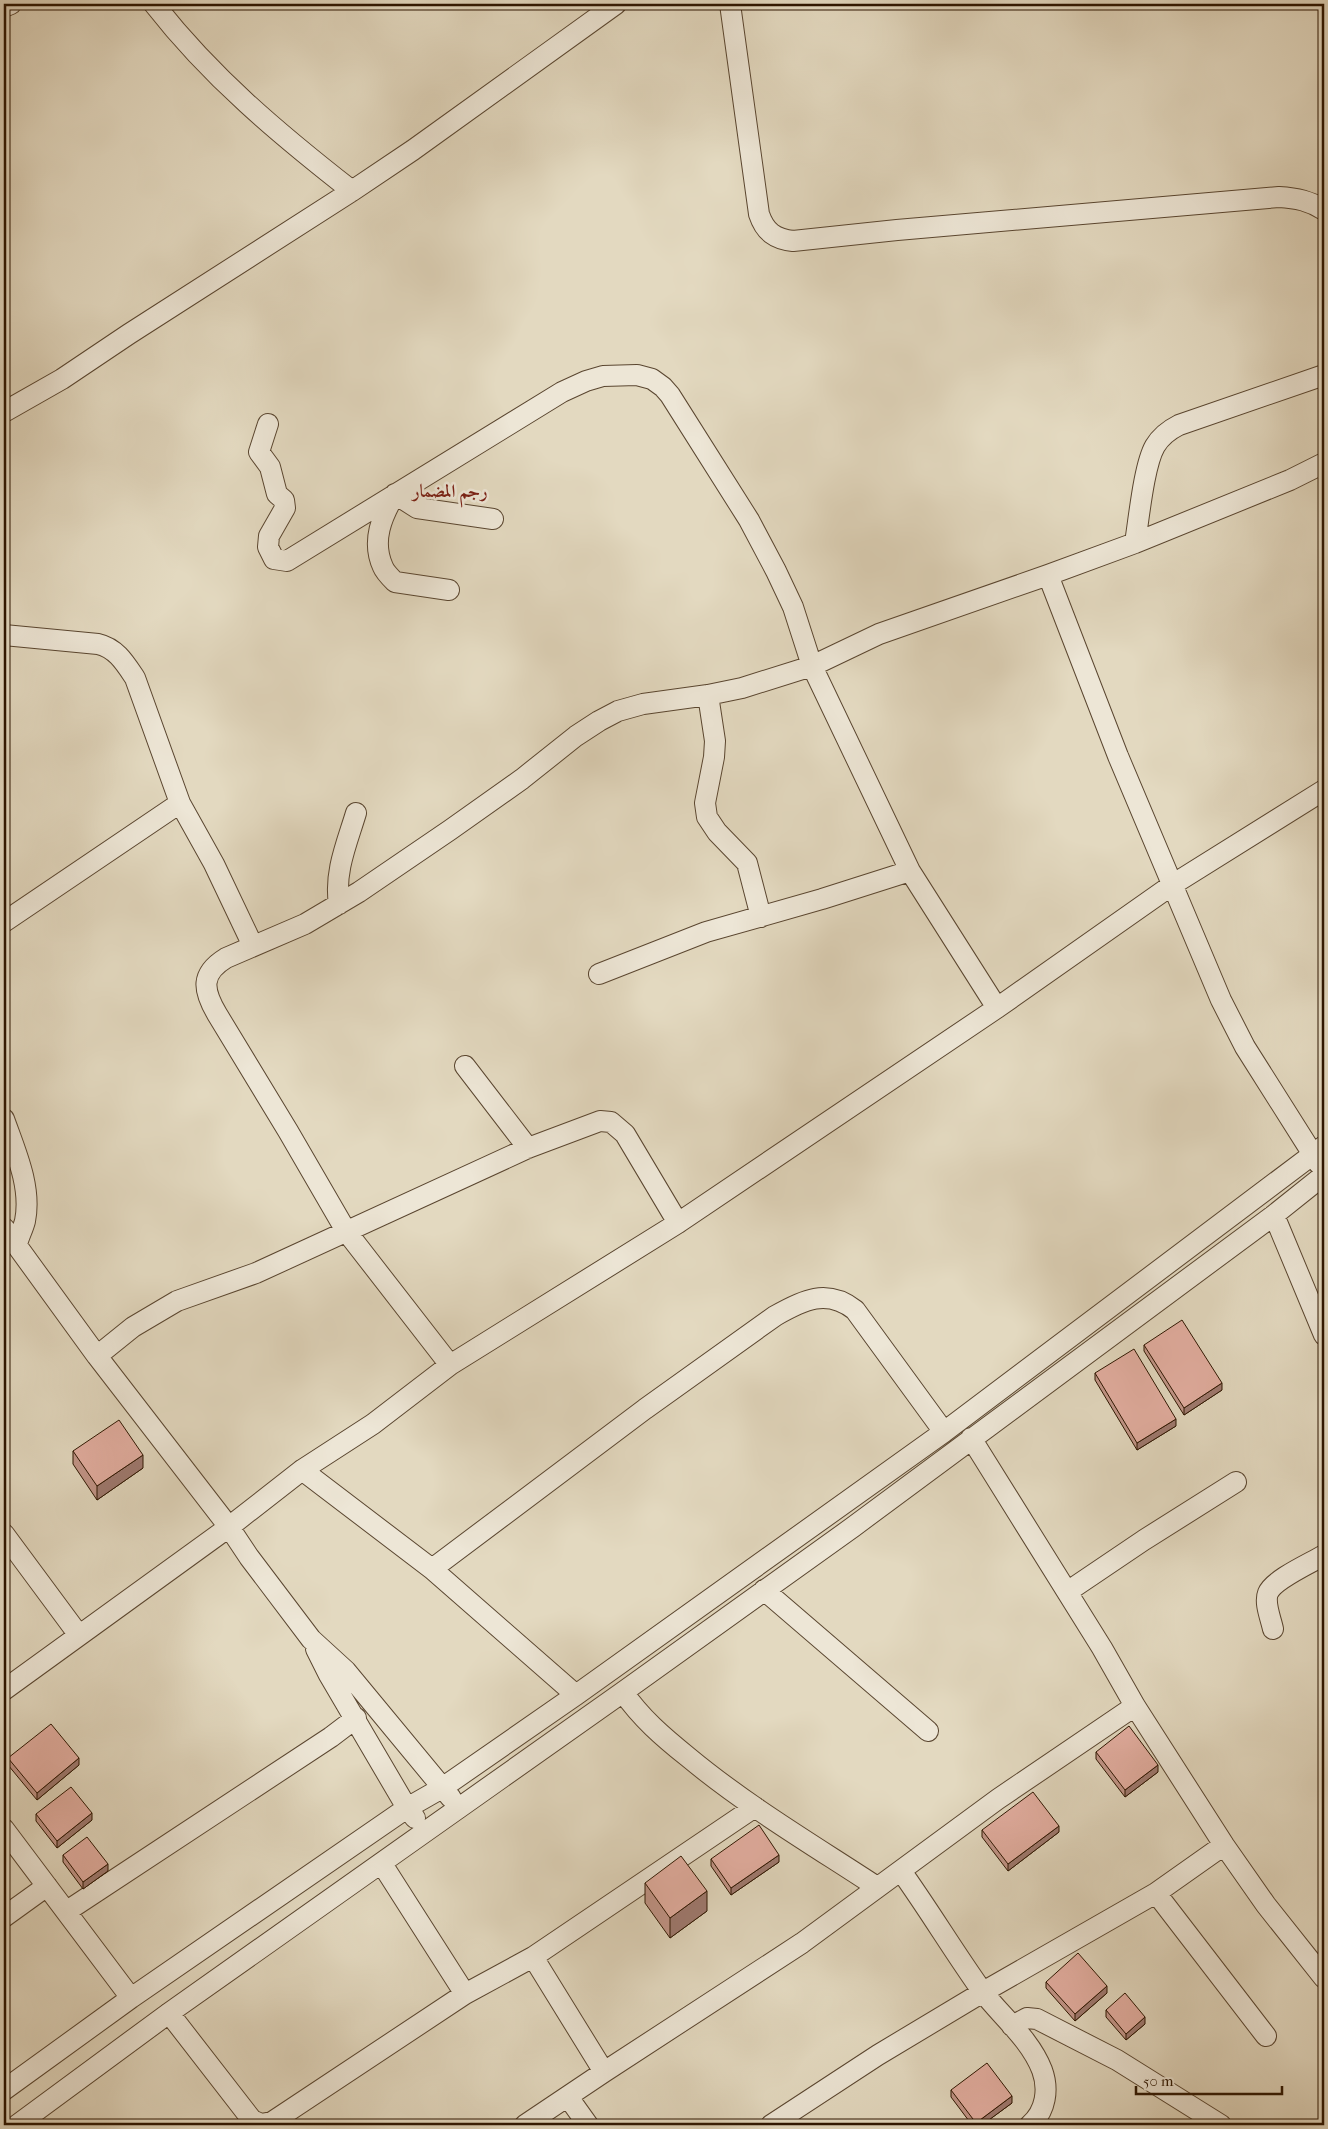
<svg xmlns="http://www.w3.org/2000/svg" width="1328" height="2129" font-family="'IM FELL French Canon',Amiri,serif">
<rect width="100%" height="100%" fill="#e3d9c0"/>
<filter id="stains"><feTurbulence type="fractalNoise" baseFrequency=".004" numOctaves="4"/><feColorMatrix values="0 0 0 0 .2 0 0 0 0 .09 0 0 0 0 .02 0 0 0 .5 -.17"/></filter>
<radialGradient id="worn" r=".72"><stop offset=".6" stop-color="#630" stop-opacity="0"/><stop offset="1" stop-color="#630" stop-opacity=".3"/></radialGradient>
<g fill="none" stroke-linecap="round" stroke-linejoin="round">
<defs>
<path id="minor" d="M154,4C211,77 279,134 352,191
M730,4L759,214C765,232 775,239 793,241L897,230L1279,197C1297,198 1310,201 1324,210
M4,7L11,4
M4,412L62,379L129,334L352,191L413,150L616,4
M268,424L259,452L270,467L277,494L284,500L285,508L269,536L268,547L274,559L287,561L562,392L586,381L603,376L637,375L652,379L663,387L670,395L749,520L776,571L793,607L812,666L910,871L997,1008
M1135,543C1139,518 1144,465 1155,446C1161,436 1169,430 1179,425L1324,375
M1048,575L1118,756L1221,1000L1245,1047L1319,1164
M449,590L395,582C391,578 385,572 383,567C371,541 382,516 395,494L417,508L493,519
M4,635L98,644C116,648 125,663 135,678L180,803L214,864L253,946
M708,695L715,741L714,757L705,803L707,817L717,832L747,863L761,917
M339,904C334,872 347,843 356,813
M4,922L180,803
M599,974L706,932L822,899L910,871
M465,1066L528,1148
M4,1119C15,1150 32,1187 25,1221C23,1229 19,1236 17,1244
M1274,1215L1324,1335
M4,1228L97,1356L229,1527L249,1557L311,1639L346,1671L451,1798
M97,1356L133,1327L177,1301L256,1273L528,1148L600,1121L611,1122L625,1134L678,1223
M450,1365L346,1231L288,1131L217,1014C203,990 200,974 226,958L305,924L359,892L450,830L522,779L576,736L599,721L618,711L643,704L708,695L742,688L812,666L879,634L1048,575L1135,543L1290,480L1324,463
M971,1438L1102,1648L1135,1706L1224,1845L1266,1905L1324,1978
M302,1470L432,1569L576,1695
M4,1534L78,1634
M432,1569L645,1409L775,1316C803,1300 827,1288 855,1310L944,1432
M764,1590L928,1731
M1067,1592L1144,1540L1236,1482
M1273,1629C1271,1619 1264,1603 1268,1593C1274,1579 1311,1563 1324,1555
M316,1649L329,1675L407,1808L415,1818
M4,1690L229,1527L302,1470L373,1424L450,1365L678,1223L997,1008L1172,885L1324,790
M623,1692C641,1718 663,1737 688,1757C747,1806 813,1845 877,1887
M4,1829L131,1998
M382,1864L465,1994
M901,1871C929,1910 954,1952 982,1991C1002,2017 1030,2039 1042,2070C1049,2089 1046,2111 1030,2125
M1156,1893L1266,2036
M67,1911L331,1737L356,1718
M4,1917L47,1886
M533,1957L604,2072
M169,2013L252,2120L261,2124L272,2122L465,1994L533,1957L755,1807
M1012,2026L1027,2018L1037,2019L1117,2060L1221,2125
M4,2090L131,1998L407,1808L442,1788L576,1695L944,1432L1324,1146
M568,2097L588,2125
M17,2125L169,2013L623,1692L853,1527L1274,1215L1324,1175
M525,2125L604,2072L802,1943L998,1799L1135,1706
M771,2125L878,2055L983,1992L1156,1893L1224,1845"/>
</defs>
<use href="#minor" stroke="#5a4630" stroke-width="22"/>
<use href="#minor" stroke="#ede6d6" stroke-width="20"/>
</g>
<path fill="#c3968a" stroke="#2d1500" d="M1144,1345L1222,1390L1184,1415L1144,1351Z
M1095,1373L1176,1426L1137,1450L1095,1380Z
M73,1451L143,1468L97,1500L73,1464Z
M1096,1752L1158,1772L1125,1797L1096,1759Z
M8,1758L79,1765L37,1800L8,1765Z
M36,1814L92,1820L57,1848L36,1821Z
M982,1830L1059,1832L1008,1871L982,1837Z
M63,1855L108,1871L83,1889L63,1862Z
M711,1859L779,1862L731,1895L711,1866Z
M645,1883L707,1911L670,1938L645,1903Z
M1046,1982L1107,1993L1075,2021L1046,1988Z
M1106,2010L1145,2024L1126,2040L1106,2017Z
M951,2090L1012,2103L982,2125H972L951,2097Z"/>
<path fill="#9f7a71" stroke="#2d1500" d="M1222,1383V1390L1184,1415V1408Z
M1176,1419V1426L1137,1450V1443Z
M143,1455V1468L97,1500V1486Z
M79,1758V1765L37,1800V1793Z
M1158,1765V1772L1125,1797V1790Z
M92,1813V1820L57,1848V1841Z
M1059,1826V1832L1008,1871V1864Z
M779,1855V1862L731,1895V1888Z
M108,1864V1871L83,1889V1882Z
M707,1891V1911L670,1938V1918Z
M1107,1986V1993L1075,2021V2014Z
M1145,2017V2024L1126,2040V2034Z
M1012,2096V2103L982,2125H976V2123Z"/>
<path fill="#e3aea1" stroke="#2d1500" d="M1182,1320L1222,1383L1184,1408L1144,1345Z
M1134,1349L1176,1419L1137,1443L1095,1373Z
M119,1420L143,1455L97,1486L73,1451Z
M51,1724L79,1758L37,1793L8,1758Z
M1129,1726L1158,1765L1125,1790L1096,1752Z
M71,1787L92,1813L57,1841L36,1814Z
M1033,1792L1059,1826L1008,1864L982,1830Z
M759,1825L779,1855L731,1888L711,1859Z
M87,1837L108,1864L83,1882L63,1855Z
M681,1856L707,1891L670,1918L645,1883Z
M1078,1953L1107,1986L1075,2014L1046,1982Z
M1125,1993L1145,2017L1126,2034L1106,2010Z
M987,2063L1012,2096L976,2123L951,2090Z"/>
<g text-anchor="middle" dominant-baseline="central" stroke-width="5" stroke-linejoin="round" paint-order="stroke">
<g font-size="18" font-weight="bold" fill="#7a1f14" stroke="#ede6d6">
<text x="450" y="491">رجم المضمار</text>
</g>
</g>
<rect width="1328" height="2129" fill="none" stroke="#e3d9c0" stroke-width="20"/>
<rect x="5" y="5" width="1318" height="2119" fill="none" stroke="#2d1500" stroke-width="2.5"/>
<rect x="10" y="10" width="1308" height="2109" fill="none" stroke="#2d1500"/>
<path d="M1136 2086v8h146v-8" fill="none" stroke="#2d1500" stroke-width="2.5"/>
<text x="1143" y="2086" font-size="15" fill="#2d1500" stroke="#ede6d6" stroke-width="4" paint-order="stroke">50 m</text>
<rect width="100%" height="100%" filter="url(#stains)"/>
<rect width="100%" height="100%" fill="url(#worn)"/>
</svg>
